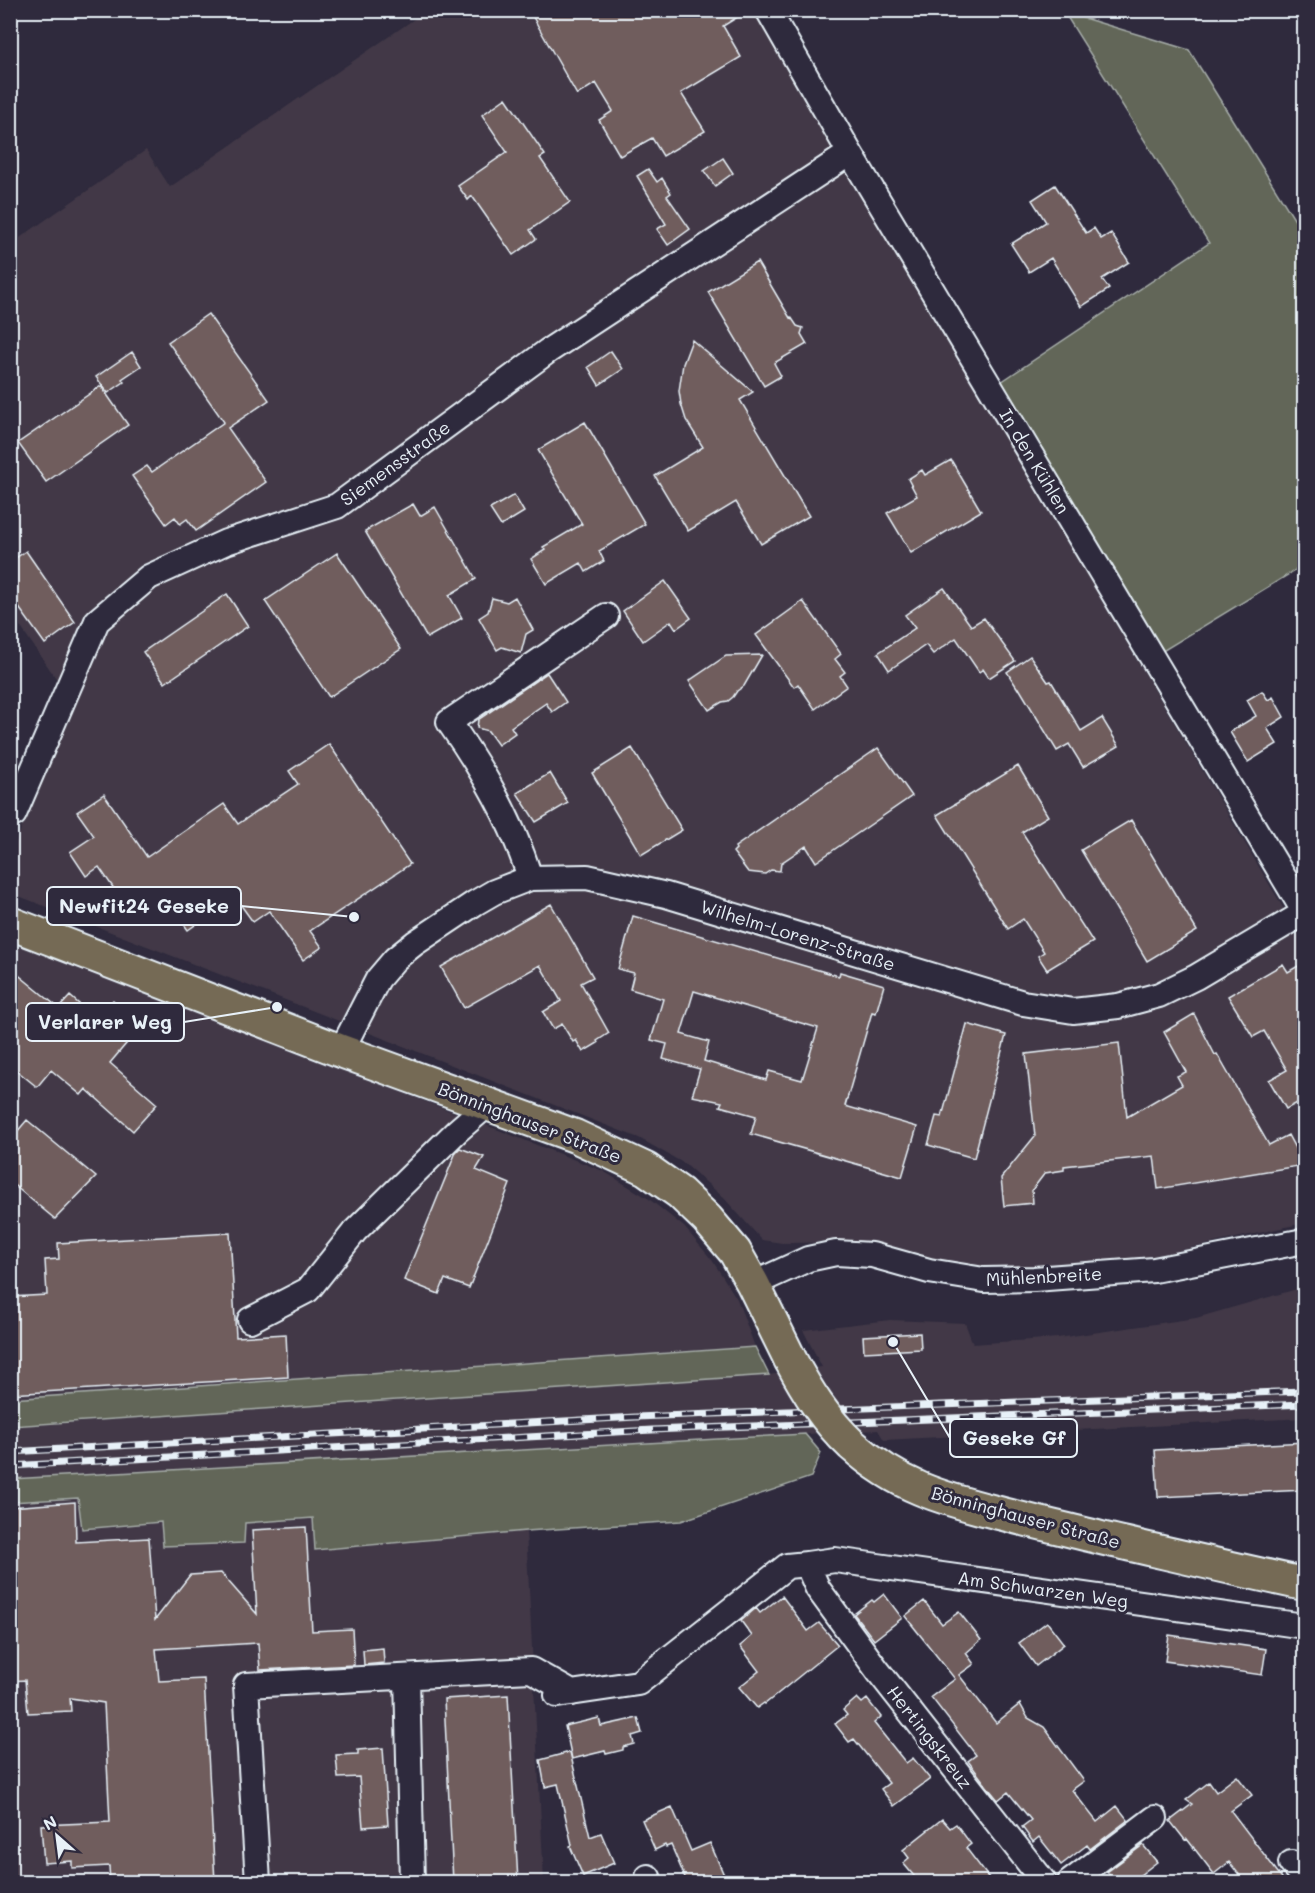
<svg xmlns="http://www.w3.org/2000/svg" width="1315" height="1893" font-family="Mali,sans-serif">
<rect width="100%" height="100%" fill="#2f2a3d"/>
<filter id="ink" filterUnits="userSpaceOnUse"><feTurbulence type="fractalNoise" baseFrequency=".0167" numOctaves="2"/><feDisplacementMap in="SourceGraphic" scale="12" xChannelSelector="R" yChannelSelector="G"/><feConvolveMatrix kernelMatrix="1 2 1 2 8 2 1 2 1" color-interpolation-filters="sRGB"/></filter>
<g filter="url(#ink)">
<path fill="#423947" d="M426,11H754L1304,943V1223L1141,1259L1027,1269L961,1267L859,1242L782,1243L762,1240L723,1197L685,1164L639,1138L11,893L10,859L69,697L11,613V244L146,150L170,187Z
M10,939L603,1171L649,1199L684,1227L712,1260L737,1299L755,1347L11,1399Z
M1304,1287V1418L884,1440L878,1430L11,1479L10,1426L769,1375L822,1367L803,1330L890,1320L965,1323L973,1344L1058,1338L1196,1318Z
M78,1498L82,1529L161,1522L164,1546L244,1542V1523L314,1518L315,1550L526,1531L544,1882H11V1502Z"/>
<path fill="#626658" stroke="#a5aca8" stroke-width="1.5" d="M1064,12L1189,50L1304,235V565L1161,652L1001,382L1209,243Z
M755,1347L769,1375L11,1426V1399Z
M805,1434L821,1453L811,1477L681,1521L526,1531L315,1550L313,1518L245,1523L244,1543L163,1546L161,1522L82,1529L78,1498L11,1502V1479Z"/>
<path fill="#705d5d" stroke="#e8f1f8" stroke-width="1.5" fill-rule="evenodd" d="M529,10H749L723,26L741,57L681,93L705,131L663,156L652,138L620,156L599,120L613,111L596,83L577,95Z
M506,98L545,155L540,158L570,202L530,230L536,239L513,255L472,196L468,200L458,186L507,152L482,115Z
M723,158L733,173L715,186L704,171Z
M648,169L657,182L662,178L671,193L667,196L690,229L668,245L657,229L666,224L637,176Z
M1055,185L1086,233L1094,228L1101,239L1111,233L1129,262L1102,279L1109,289L1081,307L1051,258L1029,272L1011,244L1046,222L1032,200Z
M757,262L790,318L791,317L797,326L803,328L801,334L807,344L774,363L781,376L764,386L708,292Z
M208,314L269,400L228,428L266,482L196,531L187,519L180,524L175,517L166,524L132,476L147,466L152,472L224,422L168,342Z
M692,340L753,392L740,400L809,516L761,544L736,502L688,531L655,476L703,447L686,420L681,404L679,391L683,364Z
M611,351L623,369L599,385L588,367Z
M132,352L141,366L122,379L124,382L108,393L96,377Z
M101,386L128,425L46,482L18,443Z
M585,422L645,524L599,551L604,561L586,572L581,563L546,584L531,559L545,550L543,547L582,524L538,450Z
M951,460L981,511L911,553L887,513L917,496L908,479L922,470L925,475Z
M514,495L524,512L501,526L490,509Z
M413,504L420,516L435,507L476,579L449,595L462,618L427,638L365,531Z
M26,551L75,622L45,644L10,595V562Z
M337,553L401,649L329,697L265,601Z
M665,581L691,618L676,629L671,621L643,641L623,611Z
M944,588L971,626L984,618L1015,661L989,678L983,669L979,672L956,638L933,654L926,645L889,670L878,653L915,628L905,615Z
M227,594L248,626L165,683L143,652Z
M515,597L533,630L526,634L521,653L502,647L497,650L479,618L488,612L492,598L507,602Z
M803,601L841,654L835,659L845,672L840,676L847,686L815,709L798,684L794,687L756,635Z
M762,655L744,686L737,691L733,697L728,701L722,702L709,710L689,681L726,656Z
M1030,656L1048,682L1051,681L1081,731L1102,718L1119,746L1083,767L1069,744L1057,751L1019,688L1018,689L1007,672Z
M547,673L566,702L552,712L546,703L511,727L515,733L498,745L488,731L477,728L478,720Z
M1262,691L1268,700L1273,697L1284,717L1267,728L1277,744L1248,762L1230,732L1256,716L1247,700Z
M329,744L410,864L310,931L322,947L303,960L269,911L253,922L235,897L188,930L163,895L132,915L99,867L86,876L70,852L94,836L77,812L104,794L147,857L224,804L238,824L298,784L289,771Z
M632,748L682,830L641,855L592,773Z
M878,748L912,796L816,862L806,846L781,863L780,871L771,870L765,874L748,872L733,852L736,849L735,847Z
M1018,766L1048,816L1022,832L1093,942L1047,970L1038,956L1044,952L1023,919L1008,929L937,815Z
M550,773L568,803L536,822L517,793Z
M1131,820L1197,931L1147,961L1081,850Z
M551,904L593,977L581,983L609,1033L597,1041L598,1043L583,1052L576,1040L573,1042L562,1024L553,1029L543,1012L561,1001L540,965L464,1008L441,967Z
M633,916L839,976L840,972L884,985L876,1013L872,1012L845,1106L917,1127L902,1177L751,1134L756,1116L720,1106L722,1102L692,1096L700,1069L663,1059L667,1044L651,1040L663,999L630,989L634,973L618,969ZM694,991L818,1028L802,1080L769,1071L766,1080L704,1061L709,1042L681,1034Z
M1305,962V1099L1286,1109L1269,1080L1287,1070L1264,1031L1253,1037L1228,996L1283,964L1288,972Z
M10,968L59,1008L70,996L96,1019L113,1000L142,1025L110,1063L157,1104L133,1131L86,1089L81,1095L51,1070L37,1087L10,1065Z
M1194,1014L1215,1055L1217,1054L1269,1145L1288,1135L1304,1165L1158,1189L1154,1156L1064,1166V1170L1045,1173L1032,1190L1033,1203L1004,1206L1001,1178L1035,1136L1026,1054L1119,1043L1127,1117L1182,1085L1177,1076L1186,1072L1164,1032Z
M967,1024L1006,1035L974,1158L928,1145L936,1116L942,1117Z
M27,1120L96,1177L55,1219L10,1182V1140Z
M460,1148L484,1157L476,1170L510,1184L469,1288L445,1279L439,1294L404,1280L456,1152Z
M230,1233L236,1337L286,1334L288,1377L10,1394V1297L47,1295L45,1260L59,1259L58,1243Z
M920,1333L921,1349L864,1352L863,1336Z
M1305,1442V1490L1158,1497L1155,1450Z
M75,1502L76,1542L149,1538L155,1620L190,1575L221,1573L257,1614L252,1530L306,1527L312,1631L352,1629L354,1665L260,1670L258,1643L156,1649L159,1681L204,1679L215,1882H110L109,1866L72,1868V1861L44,1863L41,1825L110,1822L104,1703L70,1698L71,1711L28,1713L25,1680L10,1681V1507Z
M884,1594L902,1618L874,1640L854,1614L872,1600L874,1602Z
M782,1596L808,1631L819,1623L838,1645L765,1704L764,1703L757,1708L739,1687L759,1671L740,1646L752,1636L741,1621L756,1608L760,1613Z
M924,1601L942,1624L959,1612L981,1640L966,1653L974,1664L959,1675L996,1723L1020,1704L1028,1718L1044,1727L1084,1781L1072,1790L1097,1822L1117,1806L1128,1820L1090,1849L1087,1845L1061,1865L1039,1837L1033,1842L1022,1827L1031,1820L1008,1792L998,1800L989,1789L968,1761L976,1755L931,1697L955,1679L905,1616Z
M1047,1622L1064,1644L1036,1666L1019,1643Z
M1169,1635L1266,1649L1262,1675L1165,1661Z
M383,1648L384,1663L364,1665L363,1650Z
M508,1695L518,1882H453L444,1699Z
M857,1698L862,1703L867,1699L881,1717L874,1723L906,1763L913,1758L930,1779L894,1806L881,1789L889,1783L854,1739L849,1742L835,1724L847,1715L843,1710Z
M599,1718L601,1726L638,1718L642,1733L632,1736L634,1744L623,1747V1750L606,1754L605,1751L572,1759L565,1726Z
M383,1748L388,1825L363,1827L359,1777L338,1778L336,1755L358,1754V1750Z
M570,1752L590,1837L601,1833L614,1863L583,1876L570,1846L572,1845L558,1784L545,1787L540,1760Z
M1237,1776L1252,1795L1231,1811L1285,1882H1245L1229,1862L1214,1874L1187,1839L1185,1840L1170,1821L1192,1804L1186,1800L1209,1782L1216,1792Z
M672,1807L691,1851L710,1843L727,1882H687L671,1845L666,1847L665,1845L655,1850L642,1820Z
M942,1819L950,1828L956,1824L971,1844L966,1848L992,1882H919L903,1863L909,1858L903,1850Z
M1143,1845L1157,1862L1131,1882H1115L1107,1872Z"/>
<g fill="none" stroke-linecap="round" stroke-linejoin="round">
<defs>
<path id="minor" d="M768,10L850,153L1304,911
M14,814L97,621L149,577L226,542L337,506L548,351L850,153
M530,878C513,822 483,770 449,722L606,616
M341,1051L378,979L395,959L415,943L475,903L494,892L530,878L587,877L666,895L1023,1003L1073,1011L1118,1006L1159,995L1196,977L1304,913
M753,1284L808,1259L836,1253L872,1255L929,1271L984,1280L1034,1279L1154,1270L1304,1241
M250,1320L308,1290L355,1231L457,1131L488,1104
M407,1677L412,1882
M557,1695L638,1683L787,1566L807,1564
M1291,1863L1304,1879
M648,1877L650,1882
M258,1882L246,1685L531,1670L572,1693
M1044,1882L878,1671L818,1589L807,1564L835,1560L1304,1626
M1070,1882L1155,1818"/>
<path id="major" d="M10,923L341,1051L575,1136L646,1169L680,1193L707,1219L735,1252L753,1284L790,1359
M852,1445C898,1486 940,1498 999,1513C1034,1522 1069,1530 1105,1539C1171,1554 1238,1570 1304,1584"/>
</defs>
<use href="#minor" stroke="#e8f1f8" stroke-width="28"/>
<use href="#major" stroke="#e8f1f8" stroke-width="36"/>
<use href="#minor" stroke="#2f2a3d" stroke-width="24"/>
<use href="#major" stroke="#746b55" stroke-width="32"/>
<defs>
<path id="rail" d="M10,1452L636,1417L1304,1391
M10,1466L652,1430L1304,1404"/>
</defs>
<use href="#rail" stroke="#e8f1f8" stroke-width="7"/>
<use href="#rail" stroke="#2f2a3d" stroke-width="4.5" stroke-dasharray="14" stroke-linecap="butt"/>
<defs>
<path id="major-bridge" d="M790,1359C807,1391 825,1420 852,1445"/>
</defs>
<use href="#major-bridge" stroke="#e8f1f8" stroke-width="36" stroke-linecap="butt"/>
<use href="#major-bridge" stroke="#746b55" stroke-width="32"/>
</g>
</g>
<g text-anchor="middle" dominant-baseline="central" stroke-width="6" stroke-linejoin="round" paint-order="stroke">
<g font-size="18" fill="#e8f1f8" stroke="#2f2a3d">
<text transform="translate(1035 461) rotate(59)">In den Kühlen</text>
<text transform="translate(395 463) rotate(-36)">Siemensstraße</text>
<text transform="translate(798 935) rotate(17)">Wilhelm-Lorenz-Straße</text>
<text transform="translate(530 1122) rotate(21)">Bönninghauser Straße</text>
<text transform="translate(1044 1276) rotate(-3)">Mühlenbreite</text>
<text transform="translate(1026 1517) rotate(15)">Bönninghauser Straße</text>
<text transform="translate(1043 1589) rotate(8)">Am Schwarzen Weg</text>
<text transform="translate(930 1737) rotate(52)">Hertingskreuz</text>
</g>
</g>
<path fill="none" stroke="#e8f1f8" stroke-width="2" d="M354 917L241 906M277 1007L184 1022M893 1342L950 1438"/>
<g fill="#e8f1f8" stroke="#2f2a3d" stroke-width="2">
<circle cx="354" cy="917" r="6"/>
<circle cx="277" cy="1007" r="6"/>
<circle cx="893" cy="1342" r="6"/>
</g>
<g fill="#2f2a3d" stroke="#e8f1f8" stroke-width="2">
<rect x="47" y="887" width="194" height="38" rx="6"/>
<rect x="26" y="1003" width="158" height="38" rx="6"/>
<rect x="950" y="1419" width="127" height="38" rx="6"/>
</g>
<g font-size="20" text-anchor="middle" font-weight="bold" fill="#e8f1f8">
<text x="144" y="913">Newfit24 Geseke</text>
<text x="105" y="1029">Verlarer Weg</text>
<text x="1014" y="1445">Geseke Gf</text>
</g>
<rect width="1315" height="1893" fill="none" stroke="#2f2a3d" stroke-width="36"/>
<rect x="18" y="18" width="1279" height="1857" fill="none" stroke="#e8f1f8" stroke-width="2" filter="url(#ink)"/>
<g transform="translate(57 1836) rotate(332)" stroke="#2f2a3d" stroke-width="4.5" paint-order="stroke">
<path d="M0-4.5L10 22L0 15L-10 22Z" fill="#e8f1f8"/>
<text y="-9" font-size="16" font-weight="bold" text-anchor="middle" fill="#e8f1f8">N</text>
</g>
</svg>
